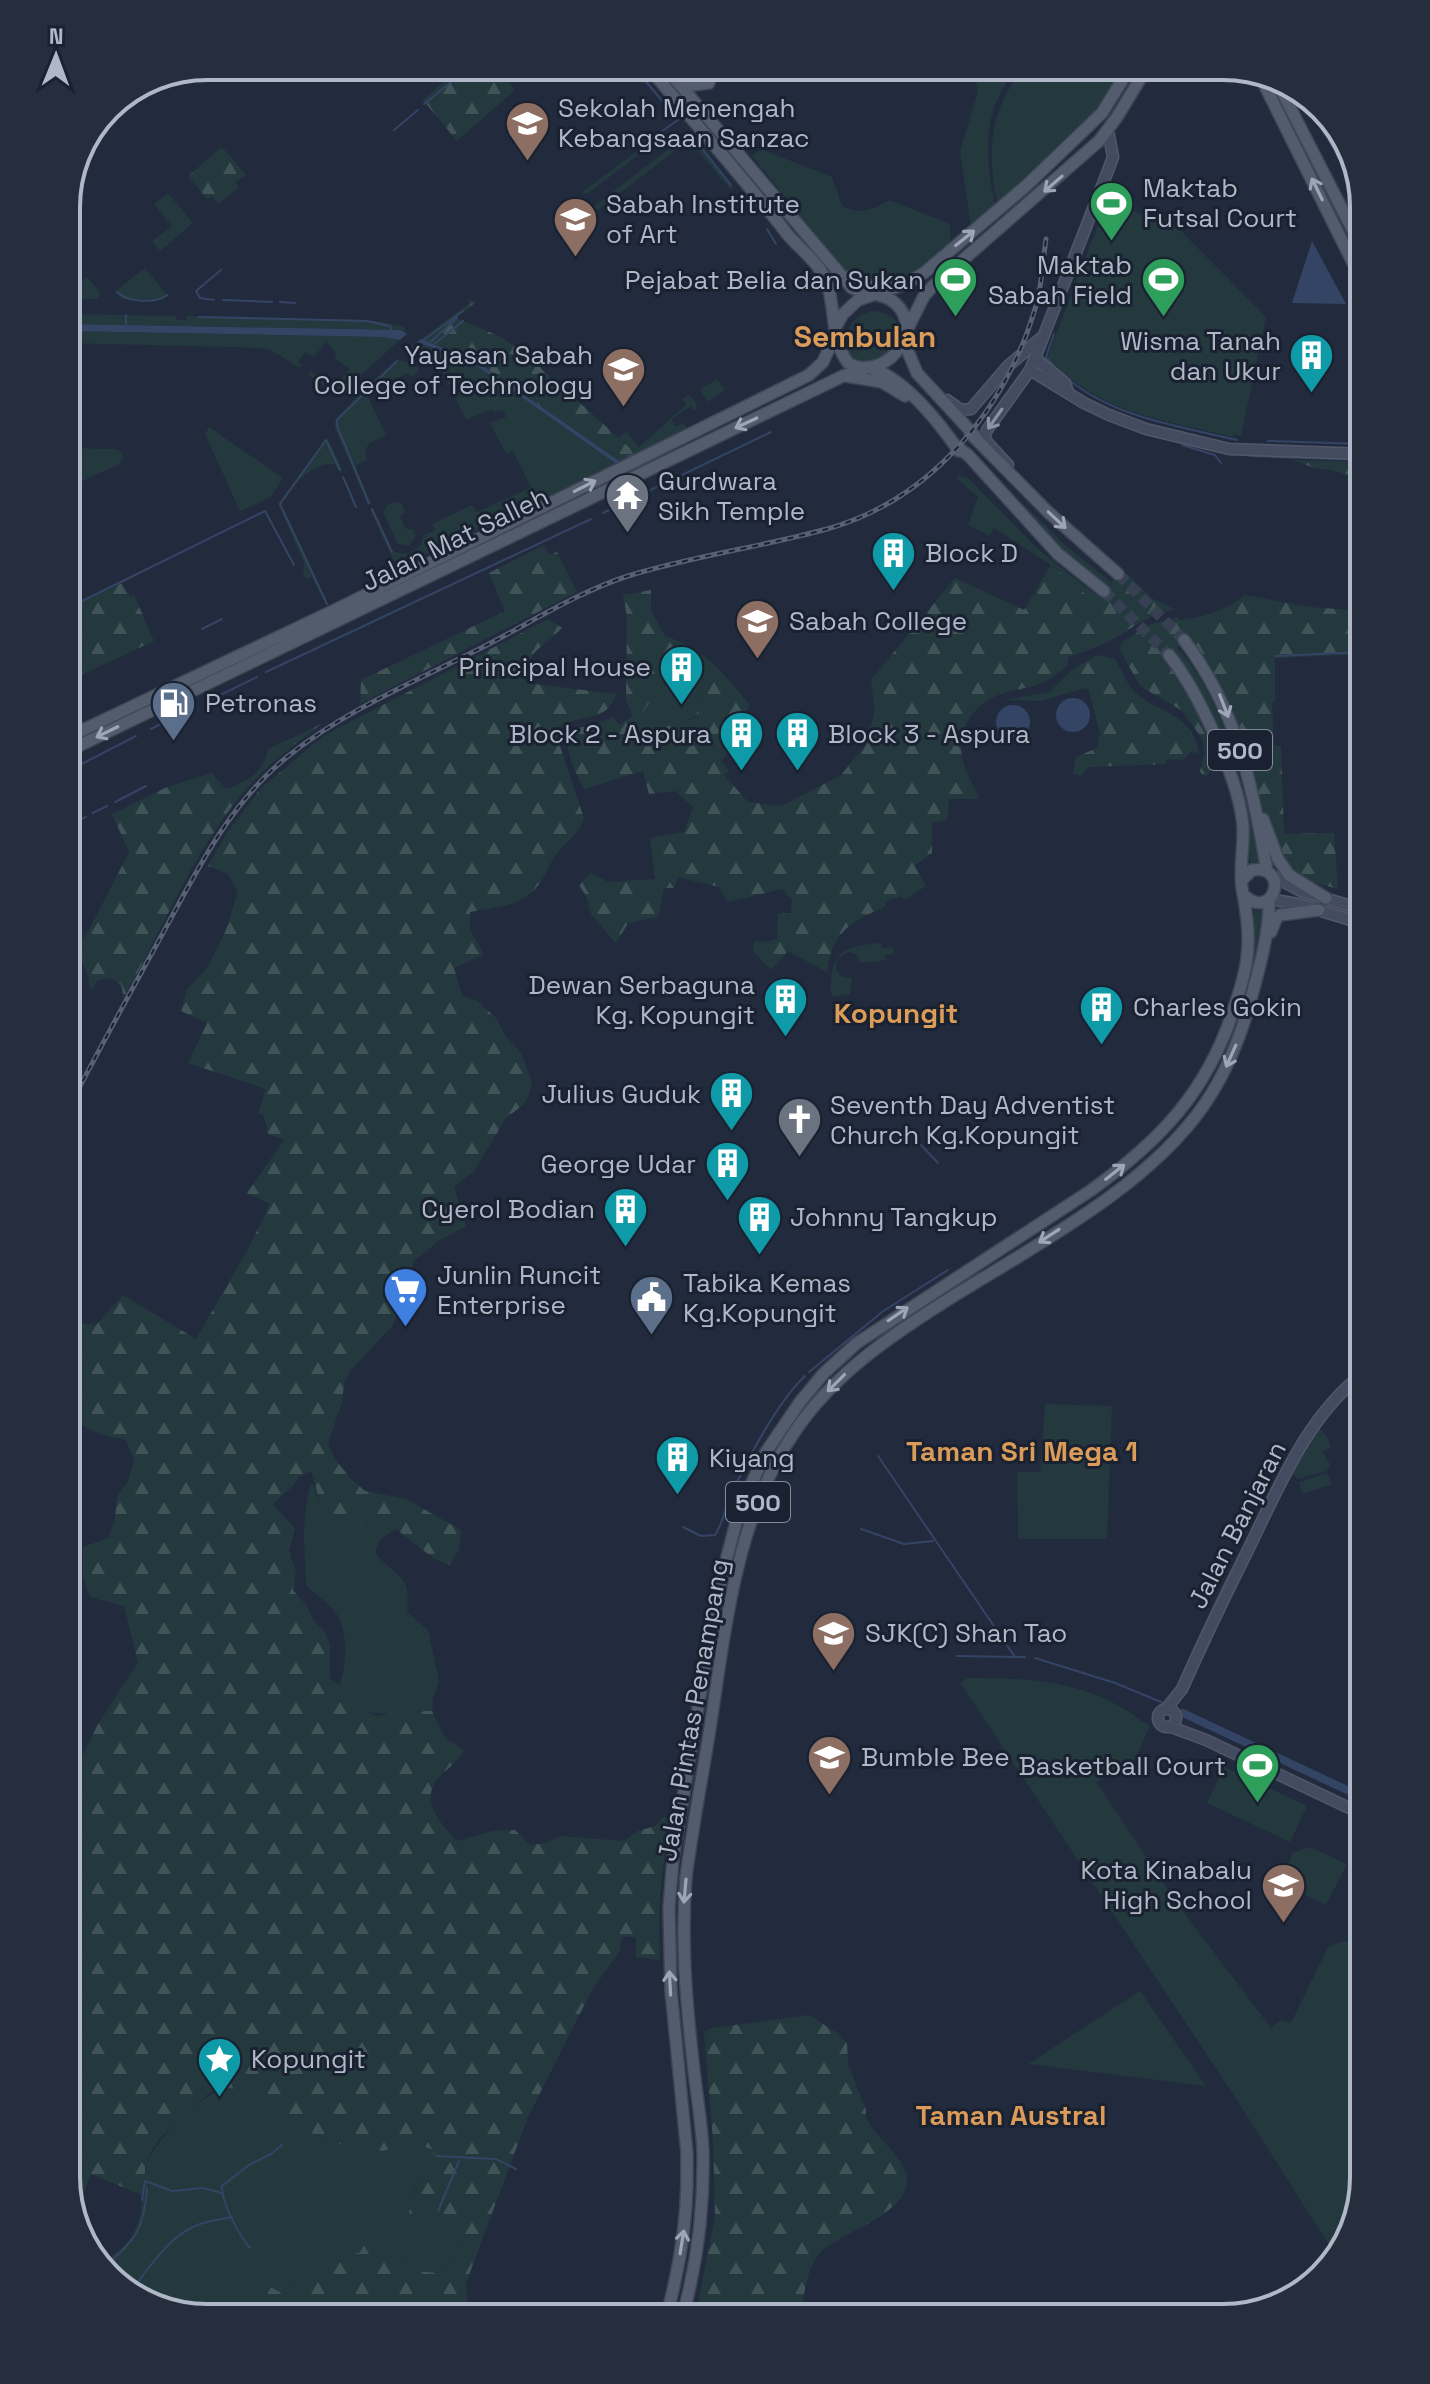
<svg xmlns="http://www.w3.org/2000/svg" width="1430" height="2384" font-family="'Space Grotesk',sans-serif">
<defs>
<pattern id="forest-firs" width="22" height="20" patternUnits="userSpaceOnUse" patternTransform="scale(2)"><rect width="22" height="20" fill="#23393e"/><path d="M5 1l3.5 6h-7zM16 11l3.5 6h-7z" fill="#405458"/></pattern>
</defs>
<rect width="100%" height="100%" fill="#212b3d"/>
<path fill="#23393e" d="M988,66H1020C981,105 984,159 996,208L971,227L960,151L978,92L975,79Z
M1026,66H1128C1101,118 1042,166 998,205C986,155 989,106 1026,66Z
M657,136V141L587,194L581,193Z
M689,137L697,139L733,188L731,190L689,140L593,214V207L683,138Z
M761,149L832,177L842,206C861,215 871,211 889,200L950,224L951,251L915,279L880,288L861,284L837,261L752,156Z
M168,193L193,223L160,251L152,241L172,226L154,204Z
M1112,202L1181,231L1266,317L1241,436L1234,434L1233,437C1160,419 1102,414 1047,358L1104,209Z
M145,268L168,296L162,300L123,299L116,291Z
M87,277L100,292L99,299H67L66,293Z
M876,311C907,318 902,336 891,357L856,366L843,350C844,329 855,312 876,311Z
M68,314L176,316V320H186L187,316L367,320L403,326L407,332L401,330L66,324Z
M66,331L383,337L400,340L338,395L308,375L311,372L334,387L350,369L334,358L337,354L326,342L314,357L305,352L298,362L302,365L299,368L271,350L263,348L66,343Z
M417,342L474,364L618,465L397,568L370,510L373,509L393,552L408,554L421,545L423,536L435,530L432,524L472,505L477,512L531,487L513,451L506,454L490,423L506,417L503,410L494,412L492,409L466,420L441,368L406,352Z
M66,354H77V359L72,361V395L66,394Z
M398,359L417,366L419,371L411,377L408,373L376,388L377,392L368,397L386,435L369,444L365,450L367,460L355,466L371,504L368,505L335,428V420L371,382Z
M717,379L725,390L708,402L700,390Z
M689,395L696,403V409L693,410L691,406L672,419L675,427L684,423L688,431L638,455L619,437L626,432L639,447L686,405L682,399Z
M209,427L283,478L271,497L240,511L205,434Z
M327,437L342,469L338,471L335,464C311,462 293,486 281,504L328,604L326,605L312,577L307,579L303,574L304,563L278,504Z
M66,448L115,449L121,452L124,457L119,464L66,489Z
M974,455L1065,545L1111,582L1106,586L1060,548Z
M959,476L968,478L1038,549L1096,595L1091,600L1051,565L994,528L989,536L968,525L978,497L956,478Z
M396,502L402,504L405,512L400,517L406,529H413L416,536L409,546L398,544L383,512L387,505Z
M1177,648C1228,703 1244,792 1262,862H1250C1245,793 1214,706 1173,651Z
M1073,669L1079,676L1082,689L1040,701L1003,700L1049,692Z
M668,678L701,685L696,716L672,727L640,714Z
M1254,911H1263V917L1253,969Z
M881,943L882,948L893,947L894,954L884,955L886,960L861,963L856,954L848,952L838,958C832,969 840,979 852,977L850,994L833,997C829,989 831,982 832,972C836,946 859,945 881,943Z
M66,957L73,977V1019H66Z
M1045,1404L1112,1406L1107,1539H1018L1017,1472H1040Z
M1318,1426L1327,1437L1331,1447L1322,1452L1330,1464L1327,1471L1298,1479L1290,1472Z
M1327,1473L1332,1484L1302,1494L1299,1482Z
M312,1482L320,1502L373,1524L396,1529L380,1539L375,1552C395,1579 412,1571 407,1612L428,1630L439,1680L433,1699L432,1711C416,1711 372,1718 361,1709C353,1702 349,1692 339,1685C347,1668 348,1633 338,1616C330,1603 316,1596 306,1585C305,1549 300,1517 312,1482Z
M967,1678C1020,1678 1071,1679 1119,1706C1130,1712 1139,1720 1150,1726L1133,1763L1139,1766L1138,1775L1127,1766L1096,1782L1179,1906L1271,2028L1280,2020L1291,2023L1328,1947C1341,1941 1351,1938 1364,1944V2177L1343,2245L1334,2250L1331,2248L1233,2094L961,1684Z
M1224,1767L1307,1806L1290,1842L1207,1803Z
M1310,1847L1347,1864L1326,1905L1279,1882L1293,1853Z
M1140,1991L1206,2086L1028,2064Z
M225,2088L241,2089L252,2095L276,2119L342,2145L383,2151L410,2143L436,2150L413,2191L409,2213L436,2221L457,2233L458,2253L441,2273L411,2271L390,2236L359,2253L337,2256L315,2263L301,2281L280,2292L245,2299L241,2318H198L148,2301L125,2280L115,2278L102,2264C112,2255 127,2246 133,2234C145,2213 141,2191 146,2168C151,2142 201,2095 225,2088Z"/>
<path fill="url(#forest-firs)" fill-rule="evenodd" d="M462,66H495L515,90L457,141L423,100Z
M222,147L246,175L235,182L239,187L218,204L212,196L207,199L188,176Z
M468,299L476,302L456,318L499,336L524,353L638,455L622,463L477,362L421,339L470,303Z
M1293,460L1364,462V483L1333,470L1314,468Z
M544,545L550,555L557,552L577,592L360,704L361,680L505,611L489,573Z
M1051,565L1091,599L1124,571L1153,599L1176,610C1149,612 1134,628 1111,640C1097,648 1082,652 1068,657L1067,665C1047,685 1037,685 1012,691C978,698 957,723 962,758C965,772 974,786 979,799H949L947,820L932,823V853L915,865L926,886L904,900L901,896L885,902L886,906C850,923 833,930 827,972L788,951L771,970L753,951L754,941L766,942L777,939L778,914L791,913L792,900L782,889L728,902L719,887L678,877L674,888H664L658,917L628,923L616,943L591,914L586,896L579,885L591,873L608,882L655,879L650,838L684,832L693,807L675,791L649,794L643,771L584,789C575,772 563,748 569,729L591,726L613,717L619,725L632,716L626,699L627,617L623,595L651,590V611L665,636C708,650 722,673 750,705L727,740L733,748L721,761L729,771L724,775L748,802L782,806L841,775L864,747L875,711L871,680L955,578L1024,610ZM668,678L701,686L696,717L672,727L641,714Z
M122,583L130,597L134,595L154,641L66,682V610Z
M1245,595L1309,607L1364,611V654L1275,658V702L1272,703L1274,746H1281L1284,834L1334,833L1338,889L1298,878L1292,874L1274,846L1234,721L1187,640L1166,657C1180,679 1232,755 1206,776L1202,775L1200,771L1205,753L1202,738L1181,710L1140,686L1120,650L1122,642L1151,624L1178,617L1179,620C1206,617 1224,611 1245,595Z
M548,619L562,628C543,649 525,649 526,683L616,694C608,723 580,713 559,727L557,737L584,818C579,834 568,840 557,853C550,861 548,872 542,880C525,907 498,907 470,912V930L484,954L454,968L462,996L476,1000L496,1018L504,1034L521,1053L532,1082L529,1095L523,1105L506,1118L474,1171L454,1187L466,1226L438,1241L412,1263L414,1281L403,1293L393,1325L350,1371L344,1384L342,1402L328,1443L334,1458L351,1479L365,1491L406,1499L461,1530L459,1550L449,1565L433,1558L396,1529L340,1520L320,1502L311,1471L298,1477L295,1484L273,1504L295,1529L289,1551L296,1573L293,1590L307,1606L312,1619L325,1632L330,1646V1678L351,1694L362,1710L377,1716L396,1712L432,1711L445,1738L464,1750C458,1762 452,1765 442,1774C417,1798 439,1822 457,1841L492,1831L515,1830L530,1845L546,1843L560,1836L623,1841L638,1831L655,1826L663,1817H672C661,1865 657,1912 660,1960L636,1957V1937H622L619,1952L592,1990L528,2117L466,2283L467,2302L477,2311L487,2313V2318H241L245,2299L259,2281L280,2292L301,2281L315,2263L337,2256L359,2253L370,2238L390,2236L411,2271L441,2273L458,2253L457,2233L436,2221L409,2213L413,2192L435,2150L410,2143L383,2151L342,2145L276,2119L252,2095L241,2089L225,2088L210,2092L160,2138L151,2151L145,2169L144,2196L91,2174L75,2216L66,2177V1789L98,1724L138,1663L124,1606L90,1597L83,1577V1547L108,1538L115,1519L117,1496L128,1481L134,1461L126,1440C83,1432 66,1423 66,1377C66,1356 67,1340 75,1322L96,1325L123,1295L196,1339L248,1249L270,1204L247,1193L284,1140L268,1134L264,1116L258,1113L266,1089L188,1063L207,1023L181,1011L187,989L208,967L226,930L238,892L228,874L208,866L226,834L261,788L325,735Z
M1097,655L1115,659C1122,670 1128,688 1139,696C1165,715 1194,716 1199,754L1191,751L1183,760L1166,759V764L1089,767L1080,776L1073,774L1076,757L1097,748L1100,733L1088,688L1082,689L1079,676L1073,669Z
M321,724C295,745 268,764 246,789C194,850 163,928 124,998L121,985L111,978L98,980L91,991L88,975L73,943L86,936L129,852L112,814L167,787L212,773L226,789C246,782 265,772 268,749Z
M809,2015L837,2033L847,2043L848,2064L866,2110V2118C876,2138 899,2152 906,2173C917,2212 839,2232 820,2253C805,2271 804,2296 801,2318H695L715,2217L713,2140L704,2032L711,2028Z"/>
<path fill="#344465" d="M1312,241L1346,304L1292,303Z
M66,324L401,330L407,334L400,340L383,337L66,331Z
M421,339L477,362L622,463L618,465L474,364L417,342Z
M1056 715a17 17 0 1 1 34 0a17 17 0 1 1-34 0Z
M996 722a17 17 0 1 1 34 0a17 17 0 1 1-34 0Z"/>
<g fill="none" stroke-linecap="round" stroke-linejoin="round">
<path stroke="#344465" stroke-width="2" d="M633,66L678,120L662,131
M424,104L471,66
M394,130L418,110
M696,141L731,185
M767,229L776,244
M117,292C126,302 156,304 167,295
M214,300L200,298L196,291L221,270
M223,300L272,302
M280,302L295,303
M199,317L367,321L390,326L392,332
M126,326V315
M1054,334L1046,357L1058,371
M428,344L457,318
M433,345L463,321
M409,351L463,311
M1069,380C1117,418 1178,426 1237,440
M1268,441L1364,444
M1182,445L1215,455L1221,463
M628,456L636,455
M1250,456L1364,460
M343,477L356,507
M369,503L337,426V420L397,361
M372,509L392,552
M603,513L771,432
M327,604L280,504L326,440L340,470
M66,609L265,511L294,565
M202,629L222,619
M1276,656L1364,652
M266,672L591,519
M206,702L257,677
M151,729L188,710
M66,772L136,736
M115,802L146,786
M93,813L107,806
M70,824L86,817
M921,1145L938,1163
M809,1372L882,1312L948,1270
M878,1456L1015,1657
M766,1516L772,1493
M683,1527L701,1536L715,1535C722,1525 724,1512 729,1500C744,1465 777,1402 805,1376
M861,1529L904,1544L933,1541
M957,1656L1025,1657
M1035,1658L1115,1683L1166,1704
M1180,1712L1183,1713
M436,2156L496,2159L516,2169
M142,2200L145,2181L172,2191L203,2188L222,2193
M438,2211L459,2161
M250,2248C239,2235 221,2202 222,2186L249,2165L271,2154L282,2145
M105,2267C135,2239 144,2231 147,2188
M131,2291C150,2267 170,2234 200,2224C210,2221 222,2219 232,2217"/>
<path stroke="#344465" stroke-width="8" d="M1308,97L1360,190
M1183,1713L1364,1798"/>
<path stroke="#364052" stroke-width="11" stroke-dasharray="11 5.5" stroke-linecap="butt" d="M1118,574L1184,640
M1104,591L1169,655"/>
<defs>
<path id="secondary" d="M1035,358L1065,383L1068,392
M1030,370L1084,403L1109,415L1146,429L1229,449L1364,454
M947,400L961,410L971,409L1008,366L1041,338
M1008,465L984,439L987,430L1030,370L1035,358L1109,168L1113,157L1108,130
M1271,875L1301,891L1364,910
M1269,899L1298,904L1364,924
M1158 1718a9 9 0 1 1 18 0a9 9 0 1 1-18 0Z
M1166,1709L1182,1689C1202,1644 1223,1600 1245,1556C1277,1492 1305,1417 1364,1373
M1171,1727L1206,1740L1364,1815"/>
<path id="primary" d="M648,66C694,123 743,177 788,235C799,248 812,257 821,271C839,302 827,334 848,363C882,383 928,333 895,303C884,293 866,294 852,288L664,66
M1260,76L1364,285
M677,79L693,85L709,83
M1277,82L1364,252
M850,276C861,286 876,289 890,287
M835,328L843,314L858,300L905,284L924,273L1027,185L1102,113L1131,66
M907,330L924,296L933,286L1099,141L1117,117L1148,66
M904,342L917,373L975,436
M871,368C905,379 938,421 959,451
M846,376L882,382L905,396
M970,433L1047,511L1118,574
M957,447L968,455L1058,554L1104,591
M1184,640C1238,712 1252,785 1267,871
M66,738L339,608L809,375L823,362L834,337
M66,752L843,376L864,369
M1263,819L1278,859L1289,875L1326,898
M1242,880L1252,870C1291,864 1274,922 1245,896
M1271,932L1276,919L1280,915L1319,910
M666,2318C678,2274 686,2230 687,2184V2153L671,1991L669,1908L673,1859L716,1599L739,1511L766,1452L800,1402L824,1373L857,1343L1090,1191C1160,1141 1208,1091 1234,1008C1241,987 1248,965 1248,942C1249,923 1245,906 1242,888C1239,869 1244,847 1243,827C1240,781 1198,691 1169,655
M682,2318C697,2265 704,2209 703,2153C702,2123 696,2092 693,2062C686,2000 681,1939 686,1877C693,1823 704,1769 712,1715C727,1617 738,1511 798,1427C836,1373 889,1337 944,1302C1030,1248 1146,1189 1204,1105C1224,1076 1239,1041 1249,1006C1258,973 1270,933 1269,899"/>
</defs>
<use href="#secondary" stroke="#505868" stroke-width="13"/>
<use href="#primary" stroke="#3e4656" stroke-width="14"/>
<use href="#secondary" stroke="#434b60" stroke-width="10"/>
<use href="#primary" stroke="#535c6d" stroke-width="11"/>
<defs>
<path id="rail" d="M66,1113C97,1053 130,993 163,933C198,869 229,804 287,757C345,710 418,680 483,647C530,623 578,592 628,576C693,556 761,547 827,529C934,499 1008,406 1037,302C1042,282 1043,260 1046,239"/>
</defs>
<use href="#rail" stroke="#576074" stroke-width="5"/>
<use href="#rail" stroke="#1a2231" stroke-width="2" stroke-dasharray="6" stroke-linecap="butt"/>
</g>
<defs><path id="oneway-shaft" d="M-6 0H5M1.5-3L5.5 0L1.5 3" fill="none" stroke-width="1.6" stroke-linecap="round" stroke-linejoin="round" transform="scale(2)"/></defs>
<g stroke="#9da6b6">
<use href="#oneway-shaft" transform="translate(1053 184) rotate(139)"/>
<use href="#oneway-shaft" transform="translate(1317 189) rotate(-116)"/>
<use href="#oneway-shaft" transform="translate(965 238) rotate(-39)"/>
<use href="#oneway-shaft" transform="translate(746 423) rotate(155)"/>
<use href="#oneway-shaft" transform="translate(585 486) rotate(-27)"/>
<use href="#oneway-shaft" transform="translate(1057 520) rotate(43)"/>
<use href="#oneway-shaft" transform="translate(1224 706) rotate(69)"/>
<use href="#oneway-shaft" transform="translate(107 732) rotate(154)"/>
<use href="#oneway-shaft" transform="translate(1231 1056) rotate(114)"/>
<use href="#oneway-shaft" transform="translate(1115 1172) rotate(-38)"/>
<use href="#oneway-shaft" transform="translate(1049 1236) rotate(147)"/>
<use href="#oneway-shaft" transform="translate(898 1314) rotate(-34)"/>
<use href="#oneway-shaft" transform="translate(836 1383) rotate(135)"/>
<use href="#oneway-shaft" transform="translate(685 1891) rotate(95)"/>
<use href="#oneway-shaft" transform="translate(670 1983) rotate(-93)"/>
<use href="#oneway-shaft" transform="translate(682 2242) rotate(-81)"/>
</g>
<use stroke="#8a92a4" href="#oneway-shaft" transform="translate(995 419) rotate(125)"/>
<defs>
<symbol id="school-pin" viewBox="-11 -11 22 30"><path d="M0 17L-7.5 6A9.5 9.5 0 1 1 7.5 6Z" fill="#8d6e63" stroke="#1a2231"/><path d="M0-5L7-2L0 1L-7-2ZM-4 1L0 2.5L4 1V4Q0 6-4 4Z" fill="#fff"/></symbol>
<symbol id="stadium-pin" viewBox="-11 -11 22 30"><path d="M0 17L-7.5 6A9.5 9.5 0 1 1 7.5 6Z" fill="#2e9e5b" stroke="#1a2231"/><path d="M0-5a6.5 5 0 1 0 0 10a6.5 5 0 1 0 0-10ZM-3.5-1.8h7v3.6h-7Z" fill="#fff"/></symbol>
<symbol id="university-pin" viewBox="-11 -11 22 30"><path d="M0 17L-7.5 6A9.5 9.5 0 1 1 7.5 6Z" fill="#8d6e63" stroke="#1a2231"/><path d="M0-5L7-2L0 1L-7-2ZM-4 1L0 2.5L4 1V4Q0 6-4 4Z" fill="#fff"/></symbol>
<symbol id="building-pin" viewBox="-11 -11 22 30"><path d="M0 17L-7.5 6A9.5 9.5 0 1 1 7.5 6Z" fill="#0f9aa8" stroke="#1a2231"/><path d="M-4-6H4V6H1V3H-1V6H-4ZM-2.5-4.3h1.7v1.8h-1.7ZM.8-4.3h1.7v1.8H.8ZM-2.5-1h1.7V.8h-1.7ZM.8-1h1.7V.8H.8Z" fill="#fff"/></symbol>
<symbol id="temple-pin" viewBox="-11 -11 22 30"><path d="M0 17L-7.5 6A9.5 9.5 0 1 1 7.5 6Z" fill="#6b7280" stroke="#1a2231"/><path d="M0-6L5-2H3V0L6.5 2.5H4V6H1.5V3h-3V6H-4V2.5H-6.5L-3 0V-2H-5Z" fill="#fff"/></symbol>
<symbol id="fuel-pin" viewBox="-11 -11 22 30"><path d="M0 17L-7.5 6A9.5 9.5 0 1 1 7.5 6Z" fill="#5c6f8a" stroke="#1a2231"/><path d="M-5.5-6h7V0h2V4h1.3V-2.5L3-4.5l.8-.8L6-3V5H2.5V1h-1V6h-7ZM-4.2-4.7v3.2H.2V-4.7Z" fill="#fff"/></symbol>
<symbol id="church-pin" viewBox="-11 -11 22 30"><path d="M0 17L-7.5 6A9.5 9.5 0 1 1 7.5 6Z" fill="#6b7280" stroke="#1a2231"/><path d="M-1.2-6h2.4v3.5h3.3v2.4h-3.3V6h-2.4V-.1h-3.3v-2.4h3.3Z" fill="#fff"/></symbol>
<symbol id="supermarket-pin" viewBox="-11 -11 22 30"><path d="M0 17L-7.5 6A9.5 9.5 0 1 1 7.5 6Z" fill="#3f7fe0" stroke="#1a2231"/><path d="M-6-5.5h2.5l.6 2H6L4.5 2H-2.5L-4.4-4H-6ZM-1.5 3.2a1.3 1.3 0 1 0 .1 0ZM3 3.2a1.3 1.3 0 1 0 .1 0Z" fill="#fff"/></symbol>
<symbol id="civic-pin" viewBox="-11 -11 22 30"><path d="M0 17L-7.5 6A9.5 9.5 0 1 1 7.5 6Z" fill="#5c6f8a" stroke="#1a2231"/><path d="M-.6-6.5H3V-4.5H.6V-3L4-1V1h2V6H-6V1h2V-1L-.6-3ZM-1.2 2.5V6h2.4V2.5Z" fill="#fff"/></symbol>
<symbol id="sight-pin" viewBox="-11 -11 22 30"><path d="M0 17L-7.5 6A9.5 9.5 0 1 1 7.5 6Z" fill="#0f9aa8" stroke="#1a2231"/><path d="M0-6L1.8-2.2L6-1.7L2.9 1.2L3.7 5.4L0 3.3L-3.7 5.4L-2.9 1.2L-6-1.7L-1.8-2.2Z" fill="#fff"/></symbol>
</defs>
<g fill-rule="evenodd">
<use href="#school-pin" x="502" y="98" width="51" height="69"/>
<use href="#stadium-pin" x="1086" y="178" width="51" height="69"/>
<use href="#university-pin" x="550" y="194" width="51" height="69"/>
<use href="#stadium-pin" x="930" y="254" width="51" height="69"/>
<use href="#stadium-pin" x="1138" y="254" width="51" height="69"/>
<use href="#building-pin" x="1286" y="330" width="51" height="69"/>
<use href="#university-pin" x="598" y="344" width="51" height="69"/>
<use href="#temple-pin" x="602" y="470" width="51" height="69"/>
<use href="#building-pin" x="868" y="528" width="51" height="69"/>
<use href="#university-pin" x="732" y="596" width="51" height="69"/>
<use href="#building-pin" x="656" y="642" width="51" height="69"/>
<use href="#fuel-pin" x="148" y="678" width="51" height="69"/>
<use href="#building-pin" x="716" y="708" width="51" height="69"/>
<use href="#building-pin" x="772" y="708" width="51" height="69"/>
<use href="#building-pin" x="760" y="974" width="51" height="69"/>
<use href="#building-pin" x="1076" y="982" width="51" height="69"/>
<use href="#building-pin" x="706" y="1068" width="51" height="69"/>
<use href="#church-pin" x="774" y="1094" width="51" height="69"/>
<use href="#building-pin" x="702" y="1138" width="51" height="69"/>
<use href="#building-pin" x="600" y="1184" width="51" height="69"/>
<use href="#building-pin" x="734" y="1192" width="51" height="69"/>
<use href="#supermarket-pin" x="380" y="1264" width="51" height="69"/>
<use href="#civic-pin" x="626" y="1272" width="51" height="69"/>
<use href="#building-pin" x="652" y="1432" width="51" height="69"/>
<use href="#school-pin" x="808" y="1608" width="51" height="69"/>
<use href="#school-pin" x="804" y="1732" width="51" height="69"/>
<use href="#stadium-pin" x="1232" y="1740" width="51" height="69"/>
<use href="#school-pin" x="1258" y="1860" width="51" height="69"/>
<use href="#sight-pin" x="194" y="2034" width="51" height="69"/>
</g>
<g text-anchor="middle" dominant-baseline="central" stroke-width="6" stroke-linejoin="round" paint-order="stroke">
<g fill="#1a2231" stroke="#838b9b" stroke-width="2">
<rect x="1208" y="730" width="64" height="40" rx="6"/>
<rect x="726" y="1482" width="64" height="40" rx="6"/>
</g>
<g font-size="24" font-weight="bold" fill="#b0b8c8">
<text x="1240" y="750">500</text>
<text x="758" y="1502">500</text>
</g>
<g font-size="26" fill="#b0b8c8" stroke="#1a2231" text-anchor="start">
<text x="558" y="108">Sekolah Menengah<tspan x="558" dy="30">Kebangsaan Sanzac</tspan></text>
<text x="1143" y="188">Maktab<tspan x="1143" dy="30">Futsal Court</tspan></text>
<text x="606" y="204">Sabah Institute<tspan x="606" dy="30">of Art</tspan></text>
<text x="1132" y="265" text-anchor="end">Maktab<tspan x="1132" dy="30">Sabah Field</tspan></text>
<text x="924" y="280" text-anchor="end">Pejabat Belia dan Sukan</text>
<text x="1281" y="341" text-anchor="end">Wisma Tanah<tspan x="1281" dy="30">dan Ukur</tspan></text>
<text x="593" y="355" text-anchor="end">Yayasan Sabah<tspan x="593" dy="30">College of Technology</tspan></text>
<text x="658" y="481">Gurdwara<tspan x="658" dy="30">Sikh Temple</tspan></text>
<text x="925" y="553">Block D</text>
<text x="789" y="621">Sabah College</text>
<text x="651" y="667" text-anchor="end">Principal House</text>
<text x="205" y="703">Petronas</text>
<text x="711" y="734" text-anchor="end">Block 2 - Aspura</text>
<text x="828" y="734">Block 3 - Aspura</text>
<text x="755" y="985" text-anchor="end">Dewan Serbaguna<tspan x="755" dy="30">Kg. Kopungit</tspan></text>
<text x="1133" y="1007">Charles Gokin</text>
<text x="701" y="1094" text-anchor="end">Julius Guduk</text>
<text x="830" y="1105">Seventh Day Adventist<tspan x="830" dy="30">Church Kg.Kopungit</tspan></text>
<text x="696" y="1164" text-anchor="end">George Udar</text>
<text x="595" y="1209" text-anchor="end">Cyerol Bodian</text>
<text x="790" y="1217">Johnny Tangkup</text>
<text x="437" y="1275">Junlin Runcit<tspan x="437" dy="30">Enterprise</tspan></text>
<text x="683" y="1283">Tabika Kemas<tspan x="683" dy="30">Kg.Kopungit</tspan></text>
<text x="709" y="1458">Kiyang</text>
<text x="865" y="1633">SJK(C) Shan Tao</text>
<text x="861" y="1757">Bumble Bee</text>
<text x="1226" y="1766" text-anchor="end">Basketball Court</text>
<text x="1252" y="1870" text-anchor="end">Kota Kinabalu<tspan x="1252" dy="30">High School</tspan></text>
<text x="251" y="2059">Kopungit</text>
</g>
<g font-size="26" fill="#b0b8c8" stroke="#1a2231">
<text transform="translate(455 539) rotate(-26)">Jalan Mat Salleh</text>
<text transform="translate(1237 1525) rotate(-63)">Jalan Banjaran</text>
<text transform="translate(693 1710) rotate(-80)">Jalan Pintas Penampang</text>
</g>
<g font-size="28" font-weight="bold" fill="#db9b59" stroke="#1a2231">
<text x="896" y="1013">Kopungit</text>
<text x="1022" y="1451">Taman Sri Mega 1</text>
<text x="1011" y="2115">Taman Austral</text>
</g>
<g font-size="30" font-weight="bold" fill="#db9b59" stroke="#1a2231">
<text x="865" y="336">Sembulan</text>
</g>
</g>
<path d="M0 0H1430V2384H0ZM207 80H1223A127 127 0 0 1 1350 207V2177A127 127 0 0 1 1223 2304H207A127 127 0 0 1 80 2177V207A127 127 0 0 1 207 80Z" fill="#262e3d" fill-rule="evenodd"/>
<path fill="none" stroke="#b0b8c8" stroke-width="4" d="M207 80H1223A127 127 0 0 1 1350 207V2177A127 127 0 0 1 1223 2304H207A127 127 0 0 1 80 2177V207A127 127 0 0 1 207 80Z"/>
<g transform="translate(56 56) rotate(1)" stroke="#1a2231" stroke-width="6" paint-order="stroke">
<path d="M0-6L14 30L0 20L-14 30Z" fill="#b0b8c8"/>
<text y="-12" font-size="22" font-weight="bold" text-anchor="middle" fill="#b0b8c8">N</text>
</g>
</svg>
